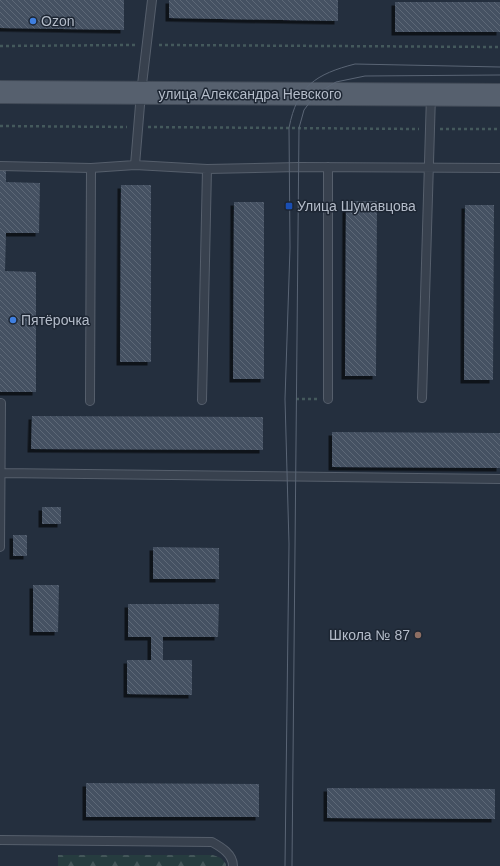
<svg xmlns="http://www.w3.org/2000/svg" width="500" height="866" font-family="Helvetica,sans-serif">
<defs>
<pattern id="forest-firs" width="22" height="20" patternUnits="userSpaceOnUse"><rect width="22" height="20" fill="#263c3f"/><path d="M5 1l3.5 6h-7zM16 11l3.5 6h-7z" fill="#435659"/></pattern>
<pattern id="building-back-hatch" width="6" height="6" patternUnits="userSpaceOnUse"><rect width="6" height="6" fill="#455162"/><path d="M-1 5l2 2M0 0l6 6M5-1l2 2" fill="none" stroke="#5d6877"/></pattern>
<filter id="shadow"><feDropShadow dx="-3.5" dy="3.5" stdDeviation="0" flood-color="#0009"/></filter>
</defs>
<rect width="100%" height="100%" fill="#242f3e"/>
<path fill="url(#forest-firs)" d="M58,855H213L221,858L226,864V866H58Z"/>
<path fill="url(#building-back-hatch)" filter="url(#shadow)" d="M0,0H124V30L0,28Z
M169,0H338V21L169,18Z
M395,2H500V32H395Z
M0,169H6V182L40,183L39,233H6L5,271L36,272V392H0Z
M121,185H151V362H120Z
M346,201H377L376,376H345Z
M234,202H264V379H233Z
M465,205H494L493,380H464Z
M32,416L263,417V450L31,449Z
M332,432L500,433V468L332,467Z
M42,507H61V524H42Z
M13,535H27V556H13Z
M153,547L219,548V579H153Z
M33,585H59L58,632H33Z
M128,604H219L218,637H163V660H192V695L127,694V660H151V637H128Z
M86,783L259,784V817H86Z
M327,788L495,789V819L327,818Z"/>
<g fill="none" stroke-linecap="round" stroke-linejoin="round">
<defs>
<path id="lane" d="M135,165L141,93L152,0
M0,166L91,168L135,165L207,169L299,167L500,168
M422,398L431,95
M328,399V167
M202,400L207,169
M90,401L91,168
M1,473L500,479
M0,547L1,403
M0,840L212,842C221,847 233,854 233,866"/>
<path id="primary" d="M0,92L500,95"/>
</defs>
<use href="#lane" stroke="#565f6c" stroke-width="10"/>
<use href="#primary" stroke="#414a57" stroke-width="24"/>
<path stroke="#44595c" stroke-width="2.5" stroke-dasharray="3 3" stroke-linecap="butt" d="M159,45L500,47
M0,46L136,45
M0,126L127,127
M148,127L419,129
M440,129H500
M296,399H317"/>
<use href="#lane" stroke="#38414e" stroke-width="8"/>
<use href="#primary" stroke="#56606e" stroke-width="22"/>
<path stroke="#5a6575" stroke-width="1" d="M285,866L289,544L285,399L290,248L289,128C297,86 316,74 355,64L500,67
M292,866L299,128L304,110L316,94L336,82L365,76L500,75"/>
</g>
<g fill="#3f7fe0" stroke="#1d2633" stroke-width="1.5">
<circle cx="33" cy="21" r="4"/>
<circle cx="13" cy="320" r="4"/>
</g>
<rect fill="#1a4fb4" stroke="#1d2633" stroke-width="1.5" x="285" y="202" width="8" height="8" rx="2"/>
<circle fill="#8d6e63" stroke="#1d2633" stroke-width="1.5" cx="418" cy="635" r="4"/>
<g text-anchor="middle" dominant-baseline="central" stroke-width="3" stroke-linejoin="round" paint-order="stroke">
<g font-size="14" fill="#b4bcc9" stroke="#1d2633" text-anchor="start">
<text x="41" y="21">Ozon</text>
<text x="297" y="206">Улица Шумавцова</text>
<text x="21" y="320">Пятёрочка</text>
<text x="410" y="635" text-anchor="end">Школа № 87</text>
</g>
<g font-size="14" fill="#b4bcc9" stroke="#1d2633">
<text x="250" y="94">улица Александра Невского</text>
</g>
</g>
</svg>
